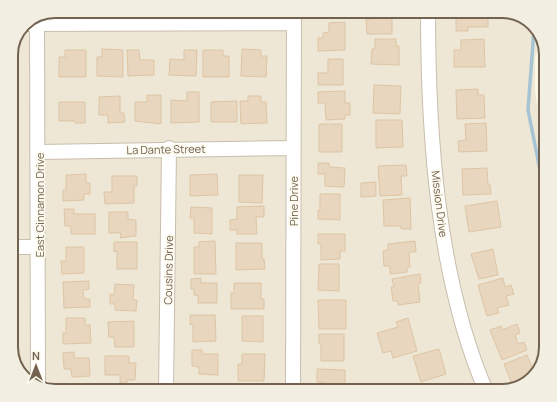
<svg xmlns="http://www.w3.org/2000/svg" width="557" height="402" font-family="Manrope,sans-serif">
<rect width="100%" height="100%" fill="#faf7e8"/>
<path fill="#eee7d5" d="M55,11H503L529,20L540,42L535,56V92L546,148V348L537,374L503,391H54L28,382L11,350V52L26,22Z"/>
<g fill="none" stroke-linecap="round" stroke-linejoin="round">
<path stroke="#a6c4d3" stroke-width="3.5" d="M534,30L528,110L546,200"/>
</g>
<path fill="#e8d6be" stroke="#dec5a5" d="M372,11H400V17L392,18V34H367L366,19H372Z
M456,11H488V27H468V31H456Z
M345,22V50L318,51V38H323V33L329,32V23Z
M375,39H396V46H399V65L371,64L372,49H375Z
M484,39L485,67H454V50H461V40Z
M102,49L123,50V77L97,76V57H102Z
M242,49L261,50V56H267L266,77L241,76Z
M65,50H86V77H59V57H65Z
M127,50H139L140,60H154V75L128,76Z
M184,50H197L196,76L169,75L170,59L184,60Z
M203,50H223V56H229V77H203Z
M14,56L15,70L11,71V57Z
M328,59H343V85H318V73H328Z
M374,85L401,86L400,114L373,113Z
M478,89V95H484L485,118L457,119L456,90Z
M345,91V103H350V115H345V119L326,120L325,103H318V92Z
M187,92H199V122L171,123V100L187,101Z
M147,95H161V124L135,121V102H147Z
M120,96V113H124L125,122L108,123V115H99V97Z
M248,96H261V102H266L267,123L241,124L240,101H248Z
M237,101V122H211V102Z
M59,102H85V123H75V121H59Z
M376,120H402L403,147L376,148Z
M486,123L487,151L459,152L458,141L466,140L465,124Z
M319,124H342V152H319Z
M318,163H329V167L345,168L344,187L325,186V174H318Z
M406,165L407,176H401L402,195L380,196L378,166Z
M487,168L488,185H490L491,194L463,195L462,169Z
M86,174V183H90V194H84V200L63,201V190H66V175Z
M217,174L218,195L190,196V175Z
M239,175H263L262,203L239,202Z
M112,176H137V186H134V203L105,204L104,192H112Z
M376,182V196L361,197V183Z
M320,194H340V220L318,219V210H320Z
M410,198L411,229H401V226H384L383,200Z
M497,201L501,227L469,232L465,206Z
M264,206V217H256L257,234H237V230H230V220L237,219V207Z
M191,207L212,208V234L194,233V218H190Z
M64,209H74V214H95V234H71V226H65Z
M109,212H128V219L136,220V236L120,238L121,233H109Z
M318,234H345V251H340V259L321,260V244H318Z
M215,241L216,274H194V247H199V242Z
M415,241L416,252H409L410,267H407V272L390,274V266H384L383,251L388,250V244Z
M114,242H137V269H117V251L114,252Z
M236,243H262V259H264L265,269L236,270Z
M66,247H84V273L62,274L61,261H66Z
M493,249L498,275L479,279L471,254Z
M319,264H339V291L318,290Z
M420,274L421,283L418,284L420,302L398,305V301H393L391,287H394L392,279Z
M201,278V283H217V303H198V295H194V289H191V279Z
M503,278L505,287L511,285L514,294L506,296L509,305L497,308L499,313L487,316L478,285Z
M89,281V289L83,290L84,299H90V307L64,308L63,282Z
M234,283H261V299H264V309H231V293H234Z
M115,284L134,285L133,300H137L136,311L115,310V304H110V294L114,295Z
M318,300H346V329H319Z
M190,315H215L216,341L193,342V324L190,325Z
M242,316H263V342L242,341Z
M66,318H85V325H90L91,343L63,344V333H66Z
M408,318L417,351L393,358L391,351L383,353L377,333L398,327L396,322Z
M134,321V347H115L114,337H109L108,322Z
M517,324L520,333L515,335L518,344L524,342L527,350L502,360L490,330L501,326L502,330Z
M319,334H344V361H321V344H319Z
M439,349L446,374L421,382L413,356Z
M192,350H202V354H218V375L199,374V367L192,366Z
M74,352V358H89L90,376L72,377L71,369H64L63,353Z
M242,354H265L264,381H238V364H242Z
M527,355L535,375L513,386L504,364Z
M105,356H129V363H136L135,380H127V383H120V375H105Z
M317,369L345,370V391H325V383L317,382Z
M135,388V391H107V389Z
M63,389H84V391H63Z"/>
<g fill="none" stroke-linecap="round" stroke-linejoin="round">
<defs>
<path id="minor" d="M428,11C428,135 437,277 486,391
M37,23L38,386
M25,24L294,23
M39,152L293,148
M11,247H38
M166,391L169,148
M293,391L294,11"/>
</defs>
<use href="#minor" stroke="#c8bead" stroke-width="16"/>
<use href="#minor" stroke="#fff" stroke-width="14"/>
</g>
<g text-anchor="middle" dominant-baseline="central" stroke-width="3.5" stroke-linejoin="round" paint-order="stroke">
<g font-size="11" fill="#72624f" stroke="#fdfaef">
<text transform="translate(166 149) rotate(-1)">La Dante Street</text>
<text transform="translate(293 201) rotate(-90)">Pine Drive</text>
<text transform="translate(440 204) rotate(83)">Mission Drive</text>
<text transform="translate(39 205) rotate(-90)">East Cinnamon Drive</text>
<text transform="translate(168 270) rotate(-89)">Cousins Drive</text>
</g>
</g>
<path d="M0 0H557V402H0ZM55 18H502A37 37 0 0 1 539 55V347A37 37 0 0 1 502 384H55A37 37 0 0 1 18 347V55A37 37 0 0 1 55 18Z" fill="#f2eee2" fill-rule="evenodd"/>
<path fill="none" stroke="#72624f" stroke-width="2" d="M55 18H502A37 37 0 0 1 539 55V347A37 37 0 0 1 502 384H55A37 37 0 0 1 18 347V55A37 37 0 0 1 55 18Z"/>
<g transform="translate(36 366)" stroke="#fdfaef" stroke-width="3" paint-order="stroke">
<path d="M0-3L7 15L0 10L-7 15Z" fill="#72624f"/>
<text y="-6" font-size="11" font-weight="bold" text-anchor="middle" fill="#72624f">N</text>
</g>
</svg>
